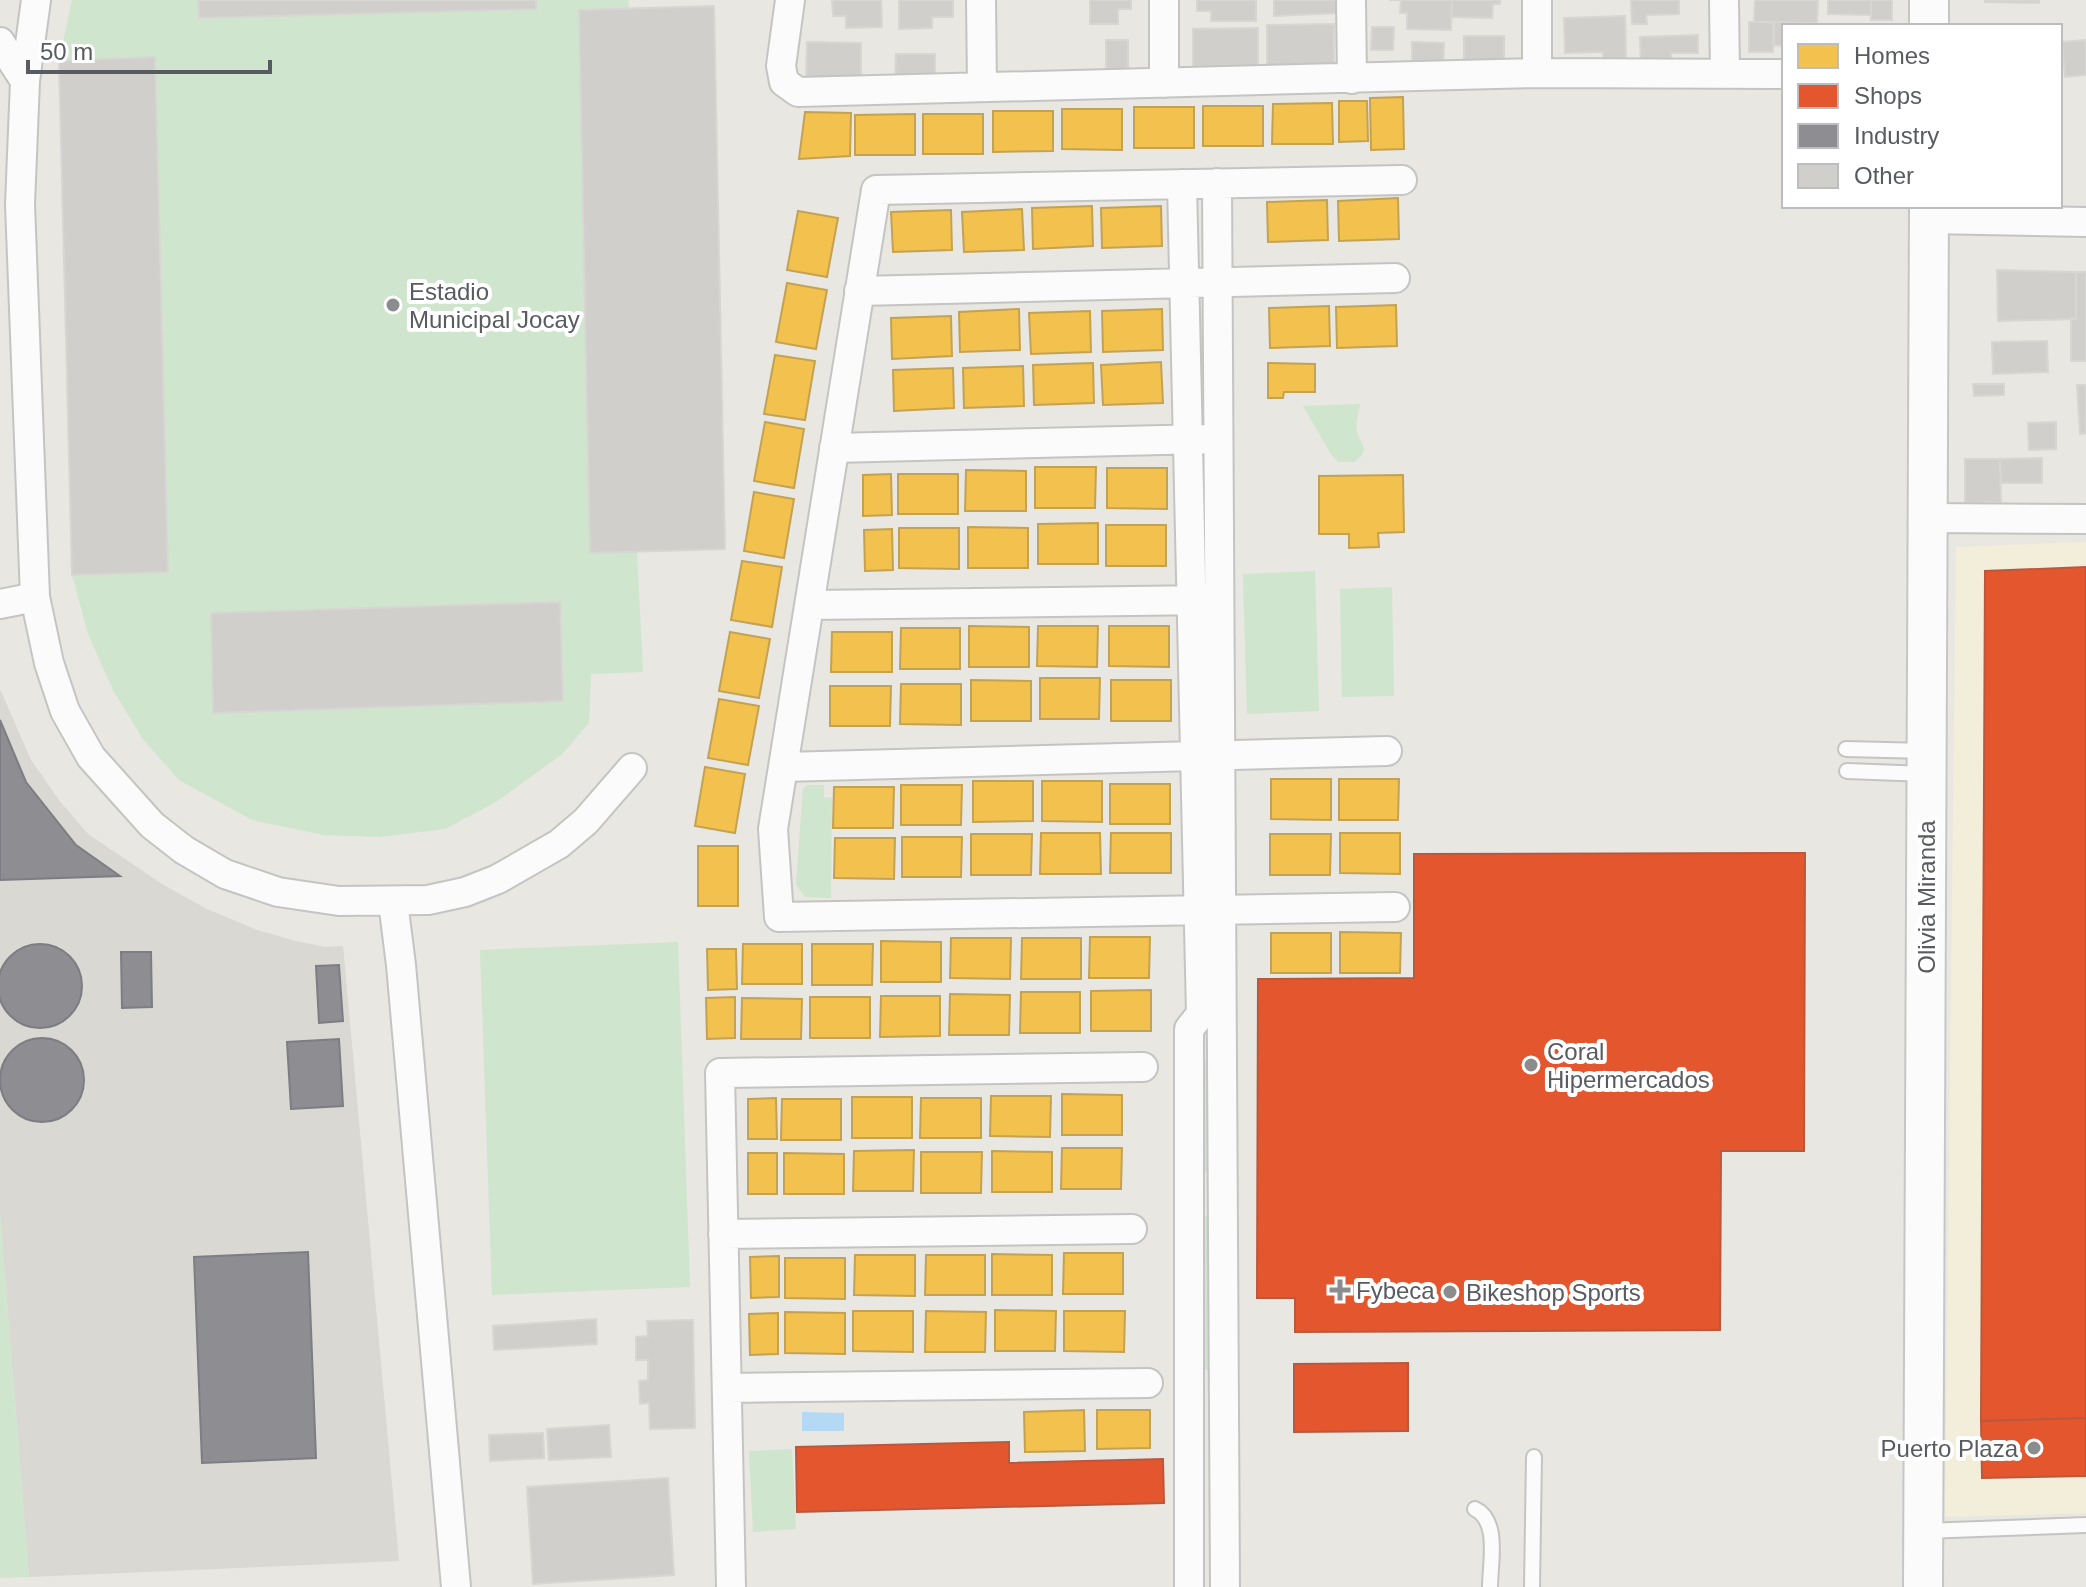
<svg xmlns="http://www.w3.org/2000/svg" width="2086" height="1587" font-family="Arial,sans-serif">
<rect width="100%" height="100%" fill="#e8e7e2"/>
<path fill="#f3eeda" d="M2086,542V1513L1945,1517L1956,547Z"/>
<path fill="#d9d8d3" d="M0,689L31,760L59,800L88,834L162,884L207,909L257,930L296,941L325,947L343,946L399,1561L29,1577L0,1214Z"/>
<path fill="#cfe5cd" d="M72,0H628L629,8L714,6L725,549L637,552L643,672L591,674L589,723L561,755L496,802L445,829L380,837L324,835L252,820L179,780L142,738L113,690L88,634L72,575L59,61Z
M1200,306L1205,308L1206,418L1198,419L1196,307Z
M1360,404C1359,411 1355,425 1357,432C1361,446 1371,448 1355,462H1338L1331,454L1303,406Z
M1315,571L1319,711L1247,714L1243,574Z
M1392,587L1394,696L1342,697L1340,589Z
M807,785H824V797L832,798L831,898L805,897L796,884L803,788Z
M678,942L690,1287L492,1295L480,950Z
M1204,1060L1208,1061L1211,1171L1203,1173L1200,1061Z
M0,1214L29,1577L0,1578Z
M1203,1214L1210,1218L1211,1370L1203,1369L1199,1215Z
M792,1449L796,1529L753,1532L749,1451Z"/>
<path fill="#b4d9f4" d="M802,1412L844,1413V1431H802Z"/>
<path fill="#f2c14e" stroke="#c4a253" stroke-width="2" d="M1403,97L1404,149L1371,150L1370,98Z
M1339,101H1367L1368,141L1339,142Z
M1332,103L1333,144H1272L1273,104Z
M1203,106H1263V146H1203Z
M1134,107H1194V148H1134Z
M1062,109H1122V150L1062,149Z
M993,111H1053V151L993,152Z
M805,112L851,113L850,156L799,159Z
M915,114V155H855V115Z
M923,114H983V154H923Z
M1398,198L1399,239L1339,241L1338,201Z
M1327,200L1328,240L1268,242L1267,202Z
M1092,206L1093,246L1033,249L1032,208Z
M1161,206L1162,246L1102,248L1101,208Z
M1022,209L1024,250L964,252L962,212Z
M951,210L952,250L893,252L891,212Z
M798,211L838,218L827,277L787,270Z
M787,283L827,290L816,349L776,342Z
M1396,305L1397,346L1337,348L1336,307Z
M1329,306L1330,346L1270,348L1269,308Z
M1019,309L1020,350L960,352L959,312Z
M1162,309L1163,350L1103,352L1102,311Z
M1090,311L1091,352L1031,354L1029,313Z
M951,316L952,356L892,359L891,318Z
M775,355L815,361L805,420L764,414Z
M1161,362L1163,403L1103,405L1101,365Z
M1093,363L1094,403L1034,405L1033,365Z
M1268,363L1315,364V392H1284L1283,398H1268Z
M1023,366L1024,406L964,408L963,368Z
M953,368L954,408L894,411L893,370Z
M765,422L804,429L794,488L754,481Z
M1035,467H1096L1095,508H1035Z
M1107,468H1167V509L1107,508Z
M966,470L1026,471V511H965Z
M891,474L892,515L863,516V475Z
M898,474H958V514H898Z
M1403,475L1404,532L1378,533L1379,547L1349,548V534H1319V476Z
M754,492L794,499L784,558L744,551Z
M1098,523V564H1038V524Z
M1106,525H1166V566H1106Z
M968,527L1028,528V568H968Z
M899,528H959V569L899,568Z
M892,529L893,570L865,571L864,530Z
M742,561L782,567L772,627L731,620Z
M969,626L1029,627V667H969Z
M1038,626H1098L1097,667L1037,666Z
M1109,626H1169V667L1109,666Z
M901,628H960V669H900Z
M730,632L770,639L759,698L719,691Z
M832,632H892V672H831Z
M1040,678H1100L1099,719H1040Z
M971,680L1031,681V721H971Z
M1111,680H1171V721H1111Z
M901,684H961V725L900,724Z
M830,686H891L890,726H830Z
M719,699L759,706L748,765L708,758Z
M705,767L745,774L735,833L695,826Z
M1271,779H1331V820L1271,819Z
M1339,779H1399L1398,820H1339Z
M973,781H1033V821L973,822Z
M1042,781H1102V822L1042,821Z
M1110,784H1170V824H1110Z
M901,785H962L961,825H901Z
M834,787H894L893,828H833Z
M1041,833H1100L1101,874H1040Z
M1111,833H1171V873H1110Z
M1340,833H1400V874L1340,873Z
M971,834H1032L1031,875H971Z
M1270,834H1331L1330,875H1270Z
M902,837H962L961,877H902Z
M835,838H895L894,879L834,878Z
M698,846H738V906H698Z
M1340,932L1401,933L1400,973H1340Z
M1271,933H1331V973H1271Z
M1090,937H1150L1149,978H1089Z
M951,938H1011L1010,979L950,978Z
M1022,938H1081V979H1021Z
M881,941L941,942V982H881Z
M743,944H802V984H742Z
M812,944H873L872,985H812Z
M707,949H736L737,989L708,990Z
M1151,990V1031H1091V991Z
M1021,992H1080V1033H1020Z
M950,994L1010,995L1009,1035H949Z
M881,996H940V1036L880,1037Z
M735,997V1038L707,1039L706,998Z
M810,997H870V1038H810Z
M742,998L802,999L801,1039H741Z
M1062,1094L1122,1095V1135H1062Z
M991,1096H1051L1050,1137L990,1136Z
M852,1097H912V1138H852Z
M776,1098L777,1139H748V1099Z
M921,1098H981V1138H920Z
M782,1099H841V1140H781Z
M1062,1148H1122L1121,1189H1061Z
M914,1150L913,1191H853L854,1151Z
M992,1151L1052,1152V1192H992Z
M921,1152H982L981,1193H921Z
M748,1153H777V1194H748Z
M784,1153L844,1154V1194H784Z
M1064,1253H1123V1294H1063Z
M992,1254L1052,1255V1295H992Z
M855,1255H915V1296L854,1295Z
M926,1255H985V1295H925Z
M779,1256V1297L751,1298L750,1257Z
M785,1258H845V1299L785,1298Z
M995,1310L1056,1311L1055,1351H995Z
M853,1311H913V1352L853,1351Z
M926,1311L986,1312L985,1352H925Z
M1064,1311H1125L1124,1352L1064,1351Z
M785,1312L845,1313V1354L785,1353Z
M778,1313V1354L750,1355L749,1314Z
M1084,1410L1085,1451L1025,1452L1024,1412Z
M1097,1410H1150V1448L1097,1449Z"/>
<path fill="#e4572e" stroke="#ba583d" stroke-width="2" d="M2086,567V1418L1981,1421L1985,571Z
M1805,853L1804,1151H1721L1720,1330L1295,1332V1298H1257L1258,979L1414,978V854Z
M1408,1363V1431L1294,1432V1364Z
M2086,1418V1476L1982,1478L1981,1421Z
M1009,1442V1463L1163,1459L1164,1503L797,1512L796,1447Z"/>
<path fill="#8d8d92" stroke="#7d7e83" stroke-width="2" d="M0,720L26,782L76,845L120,876L0,880Z
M-2 986a42 42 0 1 1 84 0a42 42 0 1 1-84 0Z
M121,952H151L152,1007L122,1008Z
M339,965L343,1021L319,1023L316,966Z
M0 1080a42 42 0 1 1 84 0a42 42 0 1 1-84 0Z
M339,1039L343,1106L291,1109L287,1042Z
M308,1252L316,1458L202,1463L194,1257Z"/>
<path fill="#d0cfcc" stroke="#d7d6d2" stroke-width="2" d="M198,0H536V9L199,18Z
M832,0H881L882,27L846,28V16H833Z
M899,0H953V17H932V28L899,29Z
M1090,0H1131V9H1118V24H1090Z
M1197,0H1256V21H1211V11H1197Z
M1274,0H1340V13L1274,16Z
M1389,0H1452L1451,30L1407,29V13H1400L1401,0Z
M1452,0H1500V4H1493L1492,18L1451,17Z
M1631,0H1679V14L1646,15L1647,24H1632Z
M1755,0H1818L1817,23L1754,22Z
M1828,0H1871V15L1828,14Z
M1871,0H1892V20H1871Z
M1985,0H2039V3L1985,2Z
M714,6L725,549L590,553L579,10Z
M1625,16L1626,60L1603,61V52L1565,53L1564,18Z
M1749,22H1774L1773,52H1749Z
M1774,22L1807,23V26H1784V46L1774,45Z
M1334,24V73L1267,74V25Z
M1372,27H1394L1393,50H1371Z
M1258,28V71H1193V29Z
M1698,35V53H1671L1672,67L1641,68L1640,37Z
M1464,36H1504V70H1464Z
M1106,40H1128V73H1106Z
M2086,40V75L2065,77L2062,42Z
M807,42L861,43V87L806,86Z
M1412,42L1444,43L1443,73L1412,72Z
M896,54H935V85L895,84Z
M155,57L168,572L72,575L59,61Z
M1997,270L2076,272V319L1998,321Z
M2076,272H2086V361H2071V318L2076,319Z
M2047,341L2048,372L1993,374L1992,342Z
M1973,384H2004V395L1974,396Z
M2077,385H2086V433L2080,434Z
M2056,422V449L2029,450L2028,423Z
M2042,458V483H2001L2000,459Z
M1965,459H2000L2001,502L1965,503Z
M560,602L563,701L213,713L211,613Z
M596,1319L597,1344L494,1350L493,1326Z
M693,1320L695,1428L650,1429L649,1403L640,1404L639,1381L648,1380V1360H636V1337L648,1336L647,1321Z
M609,1425L611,1457L549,1460L547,1429Z
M543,1433L544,1458L490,1461L489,1435Z
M668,1478L674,1575L533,1584L527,1487Z"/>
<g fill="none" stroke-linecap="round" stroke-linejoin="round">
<defs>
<path id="lane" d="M1846,749L1927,751
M1847,771L1926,774
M1475,1509C1500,1521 1490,1563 1490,1587
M1924,1531L2086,1525
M1532,1587L1534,1457"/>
<path id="street" d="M36,0L25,81L20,204L35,597L49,663L65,711L91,757L152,825L184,850L225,874L278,892L339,901L428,900L465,892L498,879L559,844L586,821L632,768
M790,0L781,66L784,82L798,92L1537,73L1784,74
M981,0L982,86
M1164,0V83
M1351,0L1352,79
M1537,0V73
M1724,0L1725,74
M0,42L25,81
M1217,183L1225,1587
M1182,184L1201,1014L1189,1029V1587
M1929,219L2086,222
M859,291L1395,278
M834,448L1205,439
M1929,518L2086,519
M0,604L35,597
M809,605L1208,600
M783,767L1387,751
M393,902L401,965L456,1587
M1395,907L779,917L773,829L876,190L1402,180
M723,1234L1132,1229
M728,1388L1148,1383
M731,1587L720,1073L1143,1067"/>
<path id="secondary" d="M1929,0V26
M1923,1587L1929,206"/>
</defs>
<use href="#lane" stroke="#c4c4c3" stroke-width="18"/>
<use href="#street" stroke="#c4c4c3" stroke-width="32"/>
<use href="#secondary" stroke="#c5c6c5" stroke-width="42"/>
<use href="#lane" stroke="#fcfbfb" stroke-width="14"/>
<use href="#street" stroke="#fcfbfb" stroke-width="28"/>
<use href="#secondary" stroke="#fcfbfb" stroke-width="38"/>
</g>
<g fill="#8a8c8e" stroke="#fff" stroke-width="3">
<circle cx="393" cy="305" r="8"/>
<circle cx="1531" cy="1065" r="8"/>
<path d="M1336 1278h8v8h8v8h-8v8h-8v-8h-8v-8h8z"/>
<circle cx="1450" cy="1292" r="8"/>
<circle cx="2034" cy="1448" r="8"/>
</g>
<g text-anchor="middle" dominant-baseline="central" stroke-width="8" stroke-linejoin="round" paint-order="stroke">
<g font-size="24" fill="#585b60" stroke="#fff" text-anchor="start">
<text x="409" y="291">Estadio<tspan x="409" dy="28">Municipal Jocay</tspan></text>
<text x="1547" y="1051">Coral<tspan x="1547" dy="28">Hipermercados</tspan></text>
<text x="1356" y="1290">Fybeca</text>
<text x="1466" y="1292">Bikeshop Sports</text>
<text x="2018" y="1448" text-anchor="end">Puerto Plaza</text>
</g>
<g font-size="24" fill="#585b60" stroke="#fff">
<text transform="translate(1926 897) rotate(-90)">Olivia Miranda</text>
</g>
</g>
<rect x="1782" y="24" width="280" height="184" fill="#ffffff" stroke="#bcbdbf" stroke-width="2"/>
<rect x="1798" y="44" width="40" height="24" fill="#f2c14e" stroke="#bcbdbf" stroke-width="2"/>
<text x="1854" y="64" font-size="24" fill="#585b60">Homes</text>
<rect x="1798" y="84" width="40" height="24" fill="#e4572e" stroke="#bcbdbf" stroke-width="2"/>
<text x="1854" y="104" font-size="24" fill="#585b60">Shops</text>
<rect x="1798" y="124" width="40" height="24" fill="#8d8d92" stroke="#bcbdbf" stroke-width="2"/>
<text x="1854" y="144" font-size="24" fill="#585b60">Industry</text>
<rect x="1798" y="164" width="40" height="24" fill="#d0cfcc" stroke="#bcbdbf" stroke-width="2"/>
<text x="1854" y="184" font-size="24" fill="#585b60">Other</text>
<path d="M28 60v12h242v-12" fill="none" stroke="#585b60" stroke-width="4"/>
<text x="40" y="60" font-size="24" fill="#585b60" stroke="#ffffff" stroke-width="6" paint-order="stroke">50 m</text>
</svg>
